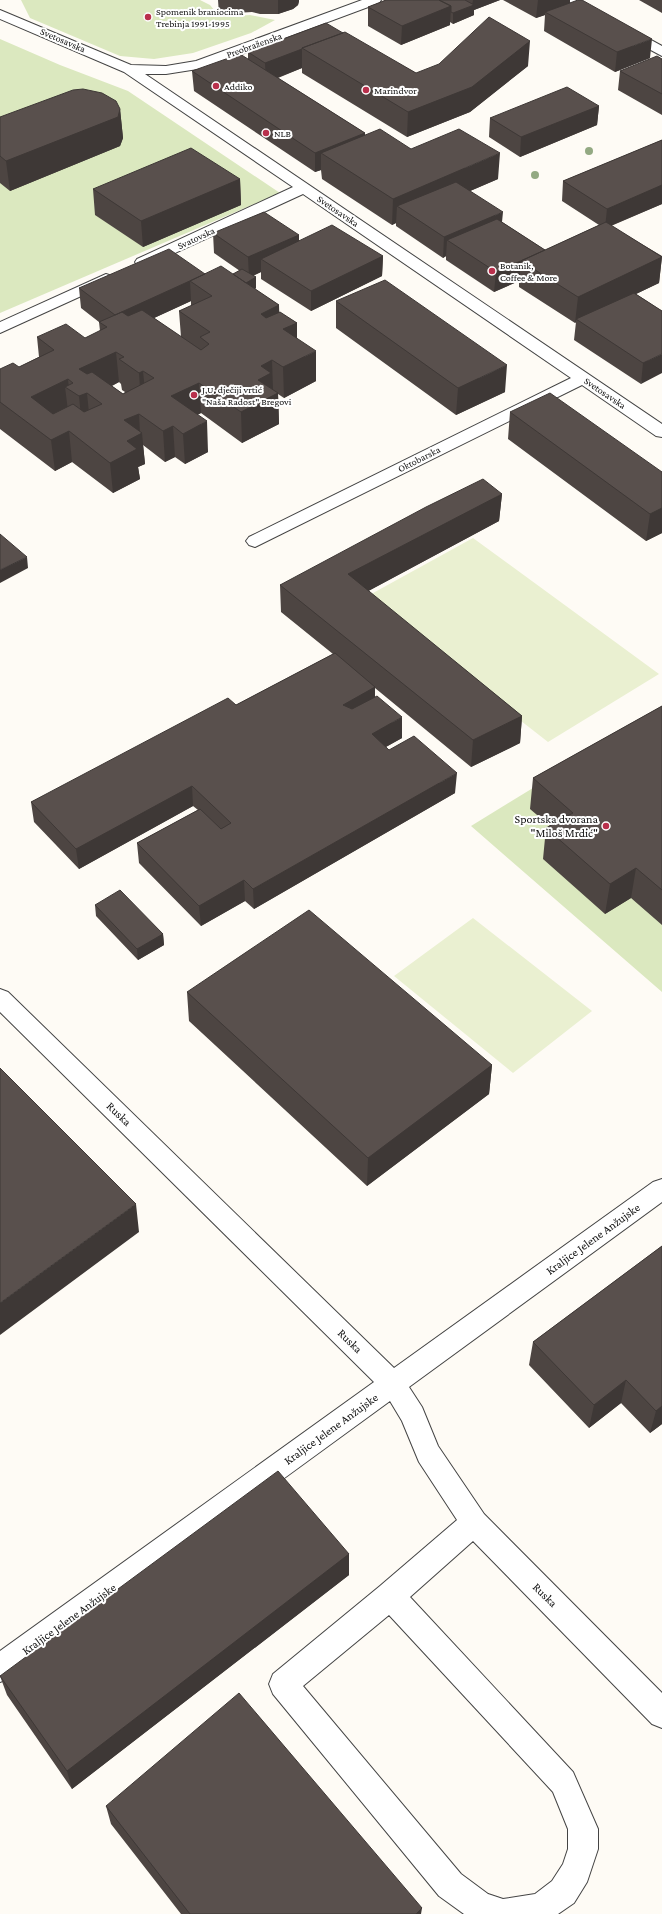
<svg xmlns="http://www.w3.org/2000/svg" width="662" height="1914" font-family="'Crimson Pro',serif">
<rect width="100%" height="100%" fill="#fefbf5"/>
<path fill="#dbe8bf" d="M21,0H200L210,5L220,17L250,15L275,20L251,33L193,53L154,59L120,56L30,18Z
M0,39L60,65L128,91L280,193L0,313Z
M662,709V992L471,826Z"/>
<path fill="#eaf0d1" d="M473,538L659,674L548,742L364,598Z
M473,918L592,1011L513,1073L394,976Z"/>
<g fill="none" stroke-linecap="round" stroke-linejoin="round">
<defs>
<path id="minor" d="M362,0H381L379,3L204,68L166,74H145L662,424V437L656,436L582,385L255,547L249,545L246,541L249,537L571,378L303,194L149,265L143,267L137,265L135,262L137,259L293,187L124,72L0,19V10L131,65L166,66L196,61Z
M561,0H578L662,46V56L563,3Z
M106,274L112,276L114,279L112,282L0,333V322Z
M0,989L8,992L394,1368L653,1182L662,1179V1202L409,1387L422,1407L438,1446L484,1514L662,1693V1728L652,1724L473,1541L410,1597L573,1772L598,1829V1849L587,1882L574,1903L558,1914H464L439,1896L273,1694L269,1684L273,1674L380,1586L457,1520L419,1462L402,1421L390,1401L10,1678L0,1682V1651L374,1382L0,1012ZM389,1615L553,1792L568,1829V1849L563,1864L552,1881L535,1894L503,1899L488,1894L461,1874L303,1686Z"/>
</defs>
<use href="#minor" stroke="#444" stroke-width="2"/>
<use href="#minor" fill="#fff" fill-rule="evenodd"/>
</g>
<g fill="#93a982">
<circle cx="589" cy="151" r="4"/>
<circle cx="535" cy="175" r="4"/>
</g>
<path fill="#4d4542" fill-rule="evenodd" d="M218,0H299V1L298,5L293,9L278,14H260L252,12L219,14Z
M386,0H500L474,10V15L453,24L450,22V25L401,45L368,26V7Z
M503,0H570V3L650,58L615,72L544,31L545,15L536,18Z
M639,0H662V13Z
M343,33L416,73L528,66L470,112L407,137L302,73V68L278,78L365,133V136L411,149L498,179L470,191L502,222L545,250L599,225L562,201L563,181L662,140V204L611,226L662,256L659,283L636,294L662,311L641,384L574,340L576,322L575,323L519,287V281L494,292L446,260V256L443,258L396,226V223L392,225L322,179L321,170L315,172L194,91L192,71L248,59V52Z
M662,59V115L618,90L620,71Z
M599,106L597,125L520,157L489,137L490,118Z
M120,109L123,138L120,146L10,191L0,183V117Z
M240,179L241,205L143,247L95,215L93,189Z
M213,233L299,235V241L383,256L382,276L311,311L261,279V272L253,276L256,277V288L255,289L279,305V312L297,323V338L316,381L284,398L278,394L279,424L242,443L201,413L197,415L208,452L185,464L175,457L165,462L143,445L145,464L138,467L140,479L113,493L72,462L55,471L0,429V369L19,367L39,357L37,337L85,338L100,331L99,322L81,308L79,288L205,274H233L240,271L214,253ZM191,301V306L179,311L181,337L154,318ZM119,382L121,384L122,390L125,392L123,394L112,386Z
M336,301L505,392L456,415L336,328Z
M510,412L662,472V533L646,541L508,439Z
M502,494L499,521L368,591L522,716L520,743L471,767L375,688V697L402,738L386,747L389,750L455,793L254,909L245,901L201,926L139,863L137,843L198,810L193,806L79,869L34,822L31,802L236,705L333,654L281,612L280,585Z
M662,706V925L631,898L605,914L543,859L546,828L550,826L530,809L533,778Z
M95,905L163,934L164,945L138,960L96,916Z
M187,992L492,1065L489,1094L367,1186L189,1021Z
M662,1246V1424L650,1433L621,1403L589,1428L529,1365L533,1342Z
M349,1554V1575L72,1789L7,1695L0,1676Z
M106,1806L421,1914H181L111,1824Z"/>
<path fill="#3e3836" d="M278,0H299V1L298,5L293,9L278,14Z
M473,0H500L474,10V15L453,24V13L472,6Z
M538,0H570V6L545,12V15L536,18Z
M451,6L450,25L401,45L402,26Z
M652,39L650,58L615,72L617,52Z
M530,41L528,66L470,112L407,137L408,112Z
M302,49V68L266,82L265,63Z
M599,106L597,125L520,157L521,137Z
M120,109L123,138L120,146L10,191L6,161Z
M365,133L364,152L321,153V170L315,172V153Z
M500,153L498,179L412,216L397,206L396,223L392,225L393,199Z
M240,179L241,205L143,247L141,221Z
M662,185V204L605,228L607,209Z
M503,212L501,232L447,240L446,256L443,258L444,237Z
M299,235V255L261,259V272L249,277L248,257Z
M383,256L382,276L311,311V291Z
M662,257L659,283L579,321L576,319V322L575,323L578,297Z
M521,261L519,281L494,292L496,272Z
M256,277V288L233,301V290Z
M190,281L191,301L117,335L115,315Z
M279,305L280,335L261,314Z
M297,323V353L283,329Z
M316,351V381L284,398L283,367Z
M116,352L119,382L91,396L87,393L90,423L82,427L79,396V369Z
M662,354V373L641,384L643,363Z
M272,360L273,390L278,393L279,424L242,443L241,412L258,380L261,366Z
M507,365L505,392L456,415L458,388Z
M143,371L146,401L141,404L139,373Z
M68,379L69,389L65,387L68,411L35,428L31,397Z
M199,383L201,413L173,427L171,396Z
M139,414L140,434L142,433L145,464L138,467L140,479L113,493L110,463L124,420Z
M207,421L208,452L185,464L183,434Z
M173,426L175,457L165,462L163,431Z
M69,431L72,462L55,471L51,440Z
M502,494L499,521L348,602V574Z
M662,508V533L646,541L650,514Z
M27,557L28,568L0,583V570Z
M375,687V707L343,725V705Z
M522,716L520,743L471,767L473,740Z
M402,717V738L371,755L372,734Z
M457,773L455,793L254,909L253,889Z
M192,786L193,806L79,869L76,849Z
M636,868L631,898L605,914L610,884Z
M244,880L245,901L201,926L199,906Z
M163,934L164,945L138,960L137,949Z
M492,1065L489,1094L367,1186L368,1158Z
M136,1204L139,1232L0,1335V1303Z
M626,1380L621,1403L589,1428L594,1405Z
M662,1406V1424L650,1433L656,1411Z
M349,1554V1575L72,1789L67,1771Z
M422,1908L421,1914H416Z"/>
<path fill="#59504d" stroke="#3e3836" fill-rule="evenodd" d="M386,0H439L451,6L402,26L368,7Z
M439,0H465L474,5L453,13L451,12V6Z
M578,0H582L652,39L617,52L545,12Z
M489,17L530,41L472,87L408,112L302,48L345,32L416,73L439,64Z
M326,23L343,33L302,48V49L265,63L248,52Z
M240,54L365,133L315,153L192,71Z
M657,56L662,59V94L620,71Z
M567,87L599,106L521,137L490,118Z
M83,89L102,93L116,101L120,109L118,117L6,161L0,156V117L73,90Z
M380,129L411,149L459,129L500,153L393,199L321,153Z
M662,140V185L607,209L563,181Z
M191,148L240,179L141,221L93,189Z
M456,182L503,212L444,237L397,206Z
M264,212L299,235L248,257L213,233Z
M497,219L545,250L496,272L447,240Z
M606,222L662,257L578,297L521,261Z
M332,225L383,256L311,291L261,259Z
M169,249L205,274L115,315L79,288Z
M221,266L279,305L261,314L266,318L280,312L297,323L283,329L316,351L283,367L272,360L261,366L271,373L258,380L278,393L241,412L199,383L171,396L207,421L183,434L173,426L163,431L139,414L124,420L142,433L127,441L137,449L110,463L69,431L51,440L0,402V369L13,363L19,367L54,350L37,337L66,324L85,338L107,327L99,322L122,312L128,316L142,310L201,350L209,344L200,337L210,332L179,311L212,296L190,281ZM116,352L124,357L119,359L139,373L143,371L154,378L123,394L92,372L87,374L79,369ZM68,379L73,383L65,387L79,396L87,393L102,404L84,412L73,404L53,414L31,397Z
M242,269L256,277L246,283L233,274Z
M385,280L507,365L458,388L336,301Z
M634,293L662,311V354L643,363L576,319Z
M550,393L662,472V508L650,514L510,412Z
M483,479L502,494L348,574L522,716L473,740L280,585L426,507Z
M0,534L27,557L0,570Z
M335,653L375,687L343,705L352,709L377,696L402,717L372,734L389,750L414,736L457,773L253,889L244,880L199,906L137,843L200,809L221,829L231,823L192,786L76,849L31,802L228,698L236,705Z
M662,706V890L636,868L610,884L546,828L573,813L533,778Z
M120,890L163,934L137,949L95,905Z
M309,910L492,1065L368,1158L187,992Z
M0,1068L136,1204L0,1303Z
M662,1246V1406L656,1411L626,1380L594,1405L533,1342Z
M278,1471L349,1554L67,1771L0,1676Z
M239,1693L422,1908L416,1914H190L106,1806Z"/>
<g fill="#b9304c" stroke="#fff" stroke-width="1.5">
<circle cx="148" cy="17" r="4"/>
<circle cx="216" cy="86" r="4"/>
<circle cx="366" cy="90" r="4"/>
<circle cx="266" cy="133" r="4"/>
<circle cx="492" cy="271" r="4"/>
<circle cx="194" cy="395" r="4"/>
<circle cx="606" cy="826" r="4"/>
</g>
<g text-anchor="middle" dominant-baseline="central" stroke-width="4" stroke-linejoin="round" paint-order="stroke">
<g font-size="10" fill="#111" stroke="#fff" text-anchor="start">
<text x="156" y="11">Spomenik braniocima<tspan x="156" dy="12">Trebinja 1991-1995</tspan></text>
<text x="224" y="86">Addiko</text>
<text x="374" y="90">Marindvor</text>
<text x="274" y="133">NLB</text>
<text x="500" y="265">Botanik,<tspan x="500" dy="12">Coffee &amp; More</tspan></text>
<text x="202" y="389">J.U. dječiji vrtić<tspan x="202" dy="12">"Naša Radost" Bregovi</tspan></text>
</g>
<g font-size="10" fill="#111" stroke="#fff">
<text transform="translate(63 40) rotate(23)">Svetosavska</text>
<text transform="translate(254 45) rotate(-20)">Preobraženska</text>
<text transform="translate(338 211) rotate(34)">Svetosavska</text>
<text transform="translate(196 238) rotate(-25)">Svatovska</text>
<text transform="translate(605 393) rotate(34)">Svetosavska</text>
<text transform="translate(419 459) rotate(-27)">Oktobarska</text>
</g>
<g font-size="12" fill="#111" stroke="#fff" text-anchor="end">
<text x="598" y="819">Sportska dvorana<tspan x="598" dy="14">"Miloš Mrdić"</tspan></text>
</g>
<g font-size="12" fill="#111" stroke="#fff">
<text transform="translate(119 1114) rotate(44)">Ruska</text>
<text transform="translate(593 1239) rotate(-36)">Kraljice Jelene Anžujske</text>
<text transform="translate(350 1341) rotate(45)">Ruska</text>
<text transform="translate(331 1429) rotate(-36)">Kraljice Jelene Anžujske</text>
<text transform="translate(545 1595) rotate(45)">Ruska</text>
<text transform="translate(69 1619) rotate(-36)">Kraljice Jelene Anžujske</text>
</g>
</g>
</svg>
